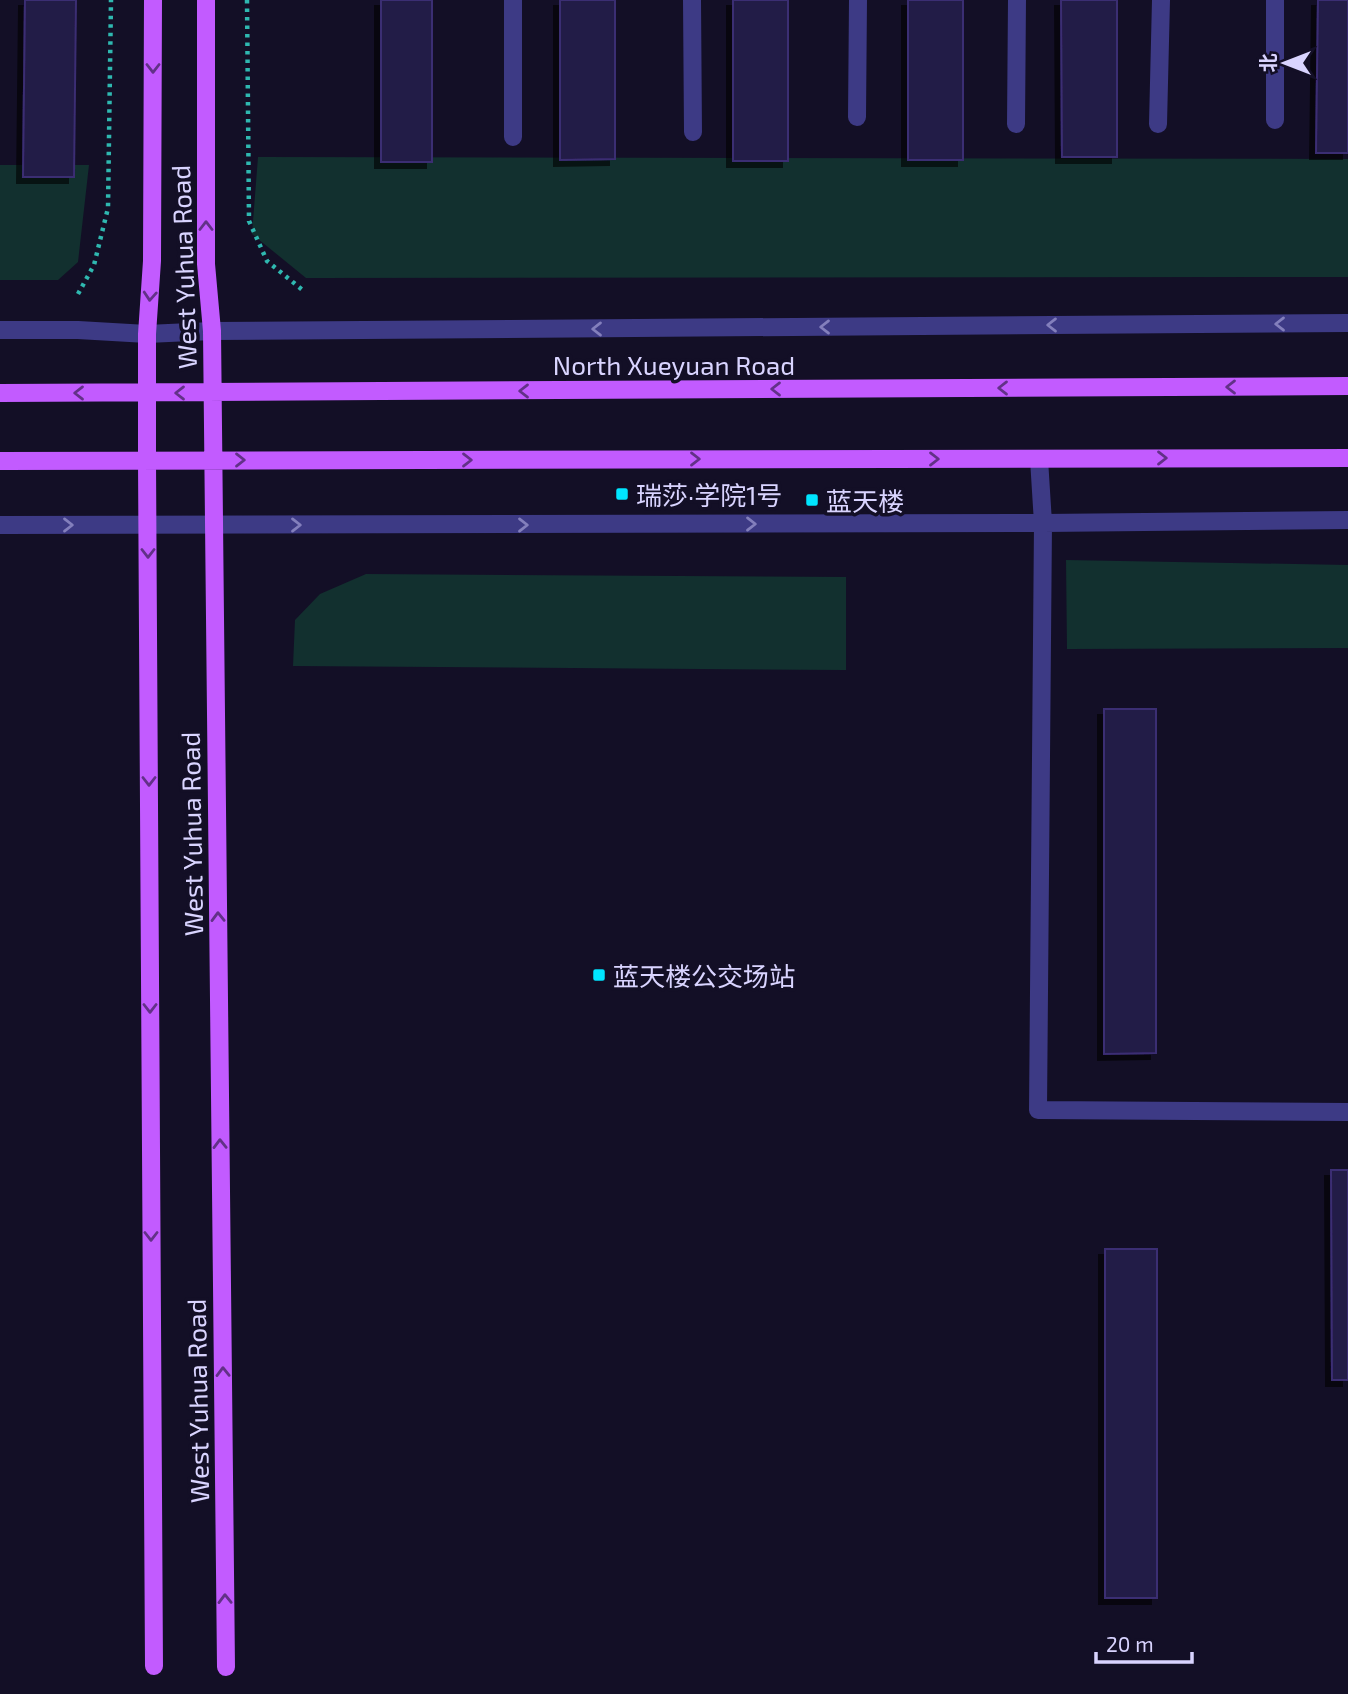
<svg xmlns="http://www.w3.org/2000/svg" width="1348" height="1694" font-family="'Exo 2','Noto Sans SC',sans-serif">
<defs>
<filter id="shadow"><feDropShadow dx="-6" dy="6" stdDeviation="0" flood-color="#0009"/></filter>
</defs>
<rect width="100%" height="100%" fill="#130f26"/>
<path fill="#12302f" d="M258,157L1348,159V277L306,278L252,234Z
M0,165H89L78,262L58,280H0Z
M1066,560L1348,565V648L1067,649Z
M366,574L846,577V670L293,666L295,620L320,594Z"/>
<path fill="#241b47" stroke="#3b2d73" stroke-width="2" filter="url(#shadow)" d="M25,0H76L74,177H23Z
M381,0H432V162H381Z
M560,0H615V159L560,160Z
M733,0H788V161H733Z
M908,0H963V160H908Z
M1061,0H1117V157H1062Z
M1318,0H1348V153H1316Z
M1104,709H1156V1053L1104,1054Z
M1331,1170H1348V1380H1332Z
M1105,1249H1157V1598H1105Z"/>
<g fill="none" stroke-linecap="round" stroke-linejoin="round">
<path stroke="#2fb8b0" stroke-width="4.5" stroke-dasharray="3.5 5" stroke-linecap="butt" d="M247,0L249,221L267,261L305,292
M78,294L94,265L108,208L111,0"/>
<path stroke="#3d3a85" stroke-width="18" d="M513,0V137
M692,0L693,132
M1275,0V120
M857,117L858,0
M1016,124L1017,0
M1158,124L1161,0
M0,330H78L147,334L212,331L1348,323
M1039,459L1043,523L1038,1110L1348,1112
M0,525L1043,523L1348,520"/>
<path stroke="#c25bff" stroke-width="18" d="M153,0L152,261L147,334V461L154,1666
M206,0V264L212,331L226,1667
M0,393L1348,386
M0,461L1348,458"/>
</g>
<defs><path id="oneway-chevron" d="M-2-3.5L2.5 0L-2 3.5" fill="none" stroke-width="1.6" stroke-linecap="round" stroke-linejoin="round" transform="scale(1.75)"/></defs>
<g stroke="#623188">
<use href="#oneway-chevron" transform="translate(153 68) rotate(90)"/>
<use href="#oneway-chevron" transform="translate(206 226) rotate(-90)"/>
<use href="#oneway-chevron" transform="translate(150 296) rotate(94)"/>
<use href="#oneway-chevron" transform="translate(1231 387) rotate(180)"/>
<use href="#oneway-chevron" transform="translate(1003 388) rotate(180)"/>
<use href="#oneway-chevron" transform="translate(776 389) rotate(180)"/>
<use href="#oneway-chevron" transform="translate(524 391) rotate(180)"/>
<use href="#oneway-chevron" transform="translate(79 393) rotate(180)"/>
<use href="#oneway-chevron" transform="translate(180 393) rotate(180)"/>
<use href="#oneway-chevron" transform="translate(1162 458)"/>
<use href="#oneway-chevron" transform="translate(695 459)"/>
<use href="#oneway-chevron" transform="translate(934 459)"/>
<use href="#oneway-chevron" transform="translate(240 460)"/>
<use href="#oneway-chevron" transform="translate(467 460)"/>
<use href="#oneway-chevron" transform="translate(148 553) rotate(90)"/>
<use href="#oneway-chevron" transform="translate(149 781) rotate(90)"/>
<use href="#oneway-chevron" transform="translate(218 917) rotate(-91)"/>
<use href="#oneway-chevron" transform="translate(150 1008) rotate(90)"/>
<use href="#oneway-chevron" transform="translate(220 1144) rotate(-91)"/>
<use href="#oneway-chevron" transform="translate(151 1236) rotate(90)"/>
<use href="#oneway-chevron" transform="translate(223 1372) rotate(-91)"/>
<use href="#oneway-chevron" transform="translate(225 1599) rotate(-91)"/>
</g>
<g stroke="#837fbc">
<use href="#oneway-chevron" transform="translate(1280 324) rotate(180)"/>
<use href="#oneway-chevron" transform="translate(1052 325) rotate(180)"/>
<use href="#oneway-chevron" transform="translate(825 327) rotate(180)"/>
<use href="#oneway-chevron" transform="translate(597 329) rotate(180)"/>
<use href="#oneway-chevron" transform="translate(751 524)"/>
<use href="#oneway-chevron" transform="translate(68 525)"/>
<use href="#oneway-chevron" transform="translate(296 525)"/>
<use href="#oneway-chevron" transform="translate(523 525)"/>
</g>
<g fill="#00e5ff" stroke="#130f26" stroke-width="2.5">
<rect x="615" y="487" width="14" height="14" rx="3.5"/>
<rect x="805" y="493" width="14" height="14" rx="3.5"/>
<rect x="592" y="968" width="14" height="14" rx="3.5"/>
</g>
<g text-anchor="middle" dominant-baseline="central" stroke-width="7" stroke-linejoin="round" paint-order="stroke">
<g font-size="26" fill="#d9d4ff" stroke="#130f26">
<text transform="translate(183 267) rotate(-92)">West Yuhua Road</text>
<text x="674" y="364">North Xueyuan Road</text>
<text transform="translate(191 834) rotate(-91)">West Yuhua Road</text>
<text transform="translate(197 1401) rotate(-91)">West Yuhua Road</text>
</g>
<g font-size="26" fill="#d9d4ff" stroke="#130f26" text-anchor="start">
<text x="636" y="494">瑞莎·学院1号</text>
<text x="826" y="500">蓝天楼</text>
<text x="613" y="975">蓝天楼公交场站</text>
</g>
</g>
<g transform="translate(1285 63) rotate(270)" stroke="#130f26" stroke-width="5" paint-order="stroke">
<path d="M0-5L12 26L0 18L-12 26Z" fill="#d9d4ff"/>
<text y="-10" font-size="19" font-weight="bold" text-anchor="middle" fill="#d9d4ff">北</text>
</g>
<path d="M1096 1652v10h96v-10" fill="none" stroke="#d9d4ff" stroke-width="3.5"/>
<text x="1106" y="1652" font-size="21" fill="#d9d4ff" stroke="#130f26" stroke-width="5" paint-order="stroke">20 m</text>
</svg>
